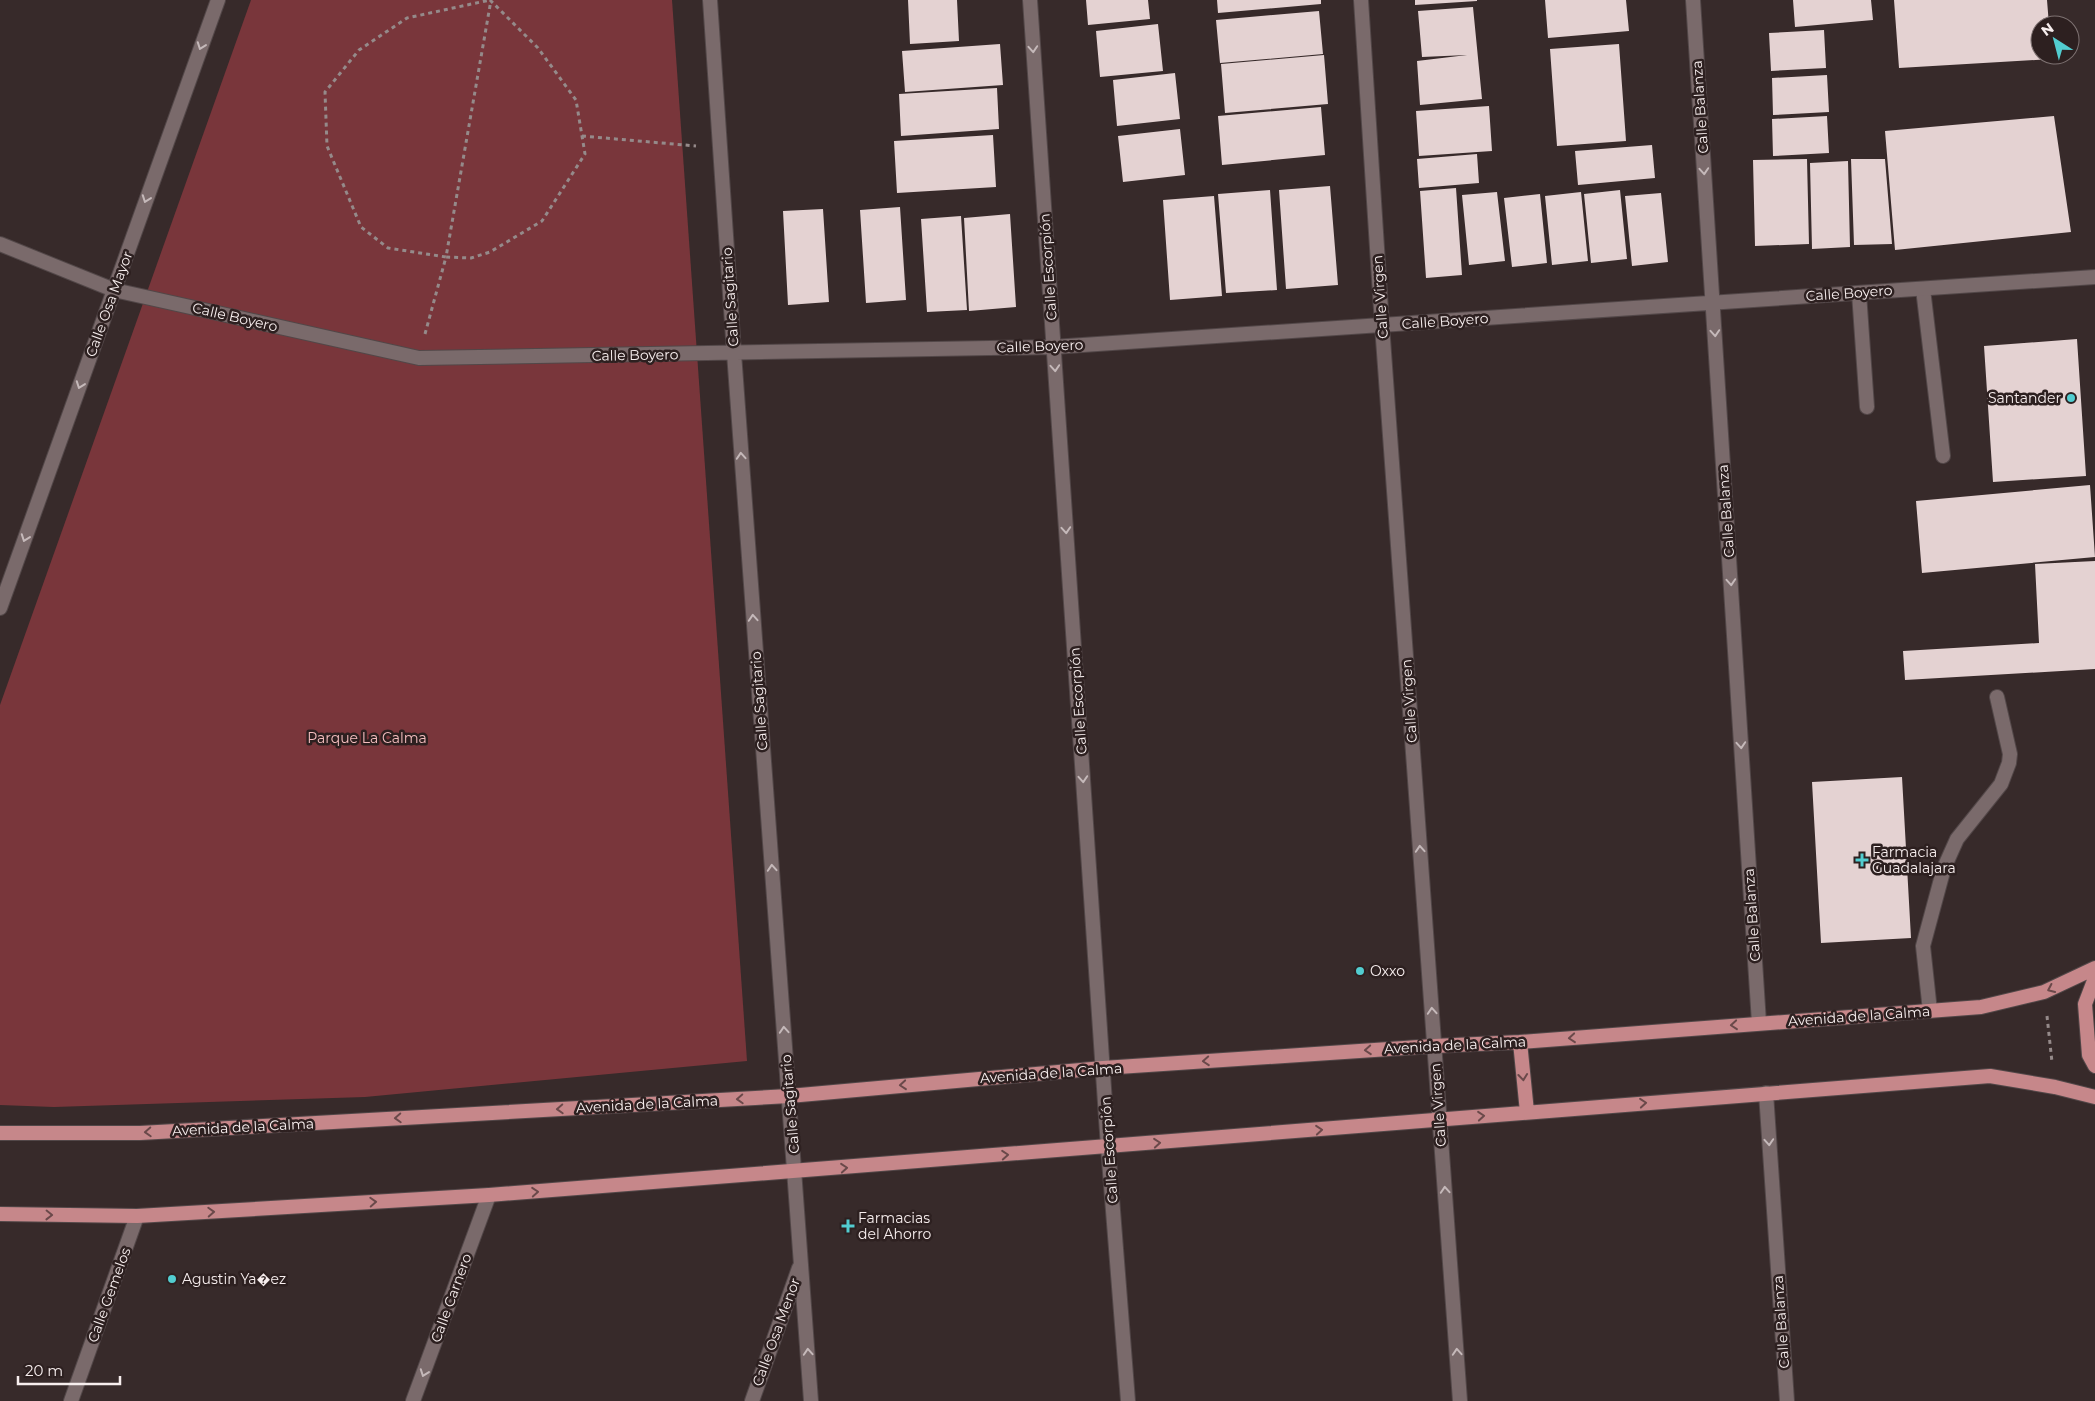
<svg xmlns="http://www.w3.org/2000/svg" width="2095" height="1401" font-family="Montserrat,sans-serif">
<rect width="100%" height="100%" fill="#372a2a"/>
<path fill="#79363b" d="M251,0H672L747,1061L365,1097L54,1107L0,1105V705Z"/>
<path fill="#e4d2d2" d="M908,0H957L959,41L910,44Z
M1086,0H1148L1150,19L1088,25Z
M1217,0H1321V4L1218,13Z
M1415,0H1477V1L1415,5Z
M1545,0H1626L1629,31L1548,38Z
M1793,0H1871L1873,20L1795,27Z
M1894,0H2047L2049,25H2040V55H2051V59L1899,68Z
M1473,7L1482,99L1420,105L1417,61L1467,55L1422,57L1418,11Z
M1319,11L1323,54L1220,63L1216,20Z
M1158,24L1163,71L1100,77L1096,31Z
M1824,30L1826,68L1771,71L1769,33Z
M1000,44L1003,85L905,92L902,51Z
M1619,44L1626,141L1557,146L1550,49Z
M1324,55L1328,104L1225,113L1221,64Z
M1175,73L1180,119L1117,126L1113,80Z
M1827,75L1829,112L1773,115L1772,78Z
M997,88L999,129L901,136L899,94Z
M1489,106L1492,151L1419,156L1416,111Z
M1321,107L1325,155L1222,165L1218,116Z
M1827,116L1829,153L1773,156L1772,119Z
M2054,116L2071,232L1895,250L1885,131Z
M1180,129L1185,175L1123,182L1118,136Z
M993,135L996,187L897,193L894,141Z
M1652,145L1655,178L1578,185L1575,151Z
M1477,154L1479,183L1419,188L1417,159Z
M1807,159L1809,244L1755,246L1753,160Z
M1851,159H1885L1892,244L1854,245Z
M1848,161L1850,247L1812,249L1810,163Z
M1330,186L1338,285L1286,289L1279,190Z
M1456,188L1462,275L1426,278L1420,191Z
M1270,190L1277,290L1226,293L1218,194Z
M1620,190L1627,259L1591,263L1584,194Z
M1497,192L1505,261L1469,265L1462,195Z
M1581,192L1588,261L1552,265L1545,196Z
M1661,193L1668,262L1632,266L1625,196Z
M1540,194L1547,263L1512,267L1504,198Z
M1214,196L1222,296L1170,300L1163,200Z
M900,207L906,300L866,303L860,210Z
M823,209L829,302L788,305L783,211Z
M1010,214L1016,307L969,311L964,218Z
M961,216L967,310L927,312L921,219Z
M2077,339L2086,476L1993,482L1984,346Z
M2090,485L2095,557L1922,573L1916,501Z
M2095,561V669L1905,680L1903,651L2039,643L2035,564Z
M1902,777L1911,938L1821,943L1812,782Z"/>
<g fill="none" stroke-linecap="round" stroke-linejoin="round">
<defs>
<path id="service" d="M1923,289L1943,456
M1859,293L1867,407
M1930,1011L1923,946L1944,868L1957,839L2001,784L2009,763L2010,754L1997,697"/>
<path id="minor" d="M710,0L734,353L811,1401
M1030,0L1108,1147L1128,1401
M1361,0L1382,325L1460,1401
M1693,0L1759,1023
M0,244L114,290L419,358L1053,347L2095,277
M0,608L218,0
M1766,1093L1787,1401
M71,1401L137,1216
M413,1401L489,1195
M752,1401L799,1268"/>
<path id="primary" d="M2095,978L2085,1004L2089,1055L2095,1066
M1520,1042L1527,1112
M0,1133H140L789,1096L1103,1068L1434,1046L1520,1042L1981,1007L2044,992L2095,968
M0,1214L137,1216L489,1195L1990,1076L2055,1087L2095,1097"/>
</defs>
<use href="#service" stroke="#524748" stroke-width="16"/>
<use href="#minor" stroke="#524748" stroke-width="16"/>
<use href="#primary" stroke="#524748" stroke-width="16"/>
<path stroke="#958a8a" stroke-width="3" stroke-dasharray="4 4" stroke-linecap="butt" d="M490,0L538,48L576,100L585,154L542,221L490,252L471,258L446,257L491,0
M582,136L696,146
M425,334L446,257L388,248L361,227L327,146L325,92L359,50L407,18L490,0
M2047,1016L2052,1062"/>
<use href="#service" stroke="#7a6a6b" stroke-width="14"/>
<use href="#minor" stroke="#7a6a6b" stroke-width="14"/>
<use href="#primary" stroke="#c6878a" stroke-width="14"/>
</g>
<defs><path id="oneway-chevron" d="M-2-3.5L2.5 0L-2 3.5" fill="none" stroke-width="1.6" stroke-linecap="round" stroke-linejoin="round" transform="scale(1.25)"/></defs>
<g stroke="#c5b9ba">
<use href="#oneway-chevron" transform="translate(201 46) rotate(110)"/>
<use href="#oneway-chevron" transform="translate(1033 49) rotate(86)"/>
<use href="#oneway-chevron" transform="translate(1704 171) rotate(86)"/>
<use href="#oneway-chevron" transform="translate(146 199) rotate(110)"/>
<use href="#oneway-chevron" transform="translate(1715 333) rotate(86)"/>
<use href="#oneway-chevron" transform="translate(1055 368) rotate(86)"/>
<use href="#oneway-chevron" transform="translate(80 385) rotate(110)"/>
<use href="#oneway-chevron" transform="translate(741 456) rotate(-94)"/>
<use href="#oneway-chevron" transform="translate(1066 530) rotate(86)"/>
<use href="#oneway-chevron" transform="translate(25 538) rotate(110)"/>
<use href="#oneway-chevron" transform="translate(1731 582) rotate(86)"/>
<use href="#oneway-chevron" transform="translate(753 618) rotate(-94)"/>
<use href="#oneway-chevron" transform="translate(1741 745) rotate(86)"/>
<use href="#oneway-chevron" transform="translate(1083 779) rotate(86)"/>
<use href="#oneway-chevron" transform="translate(1420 849) rotate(-94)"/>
<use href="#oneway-chevron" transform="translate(772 868) rotate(-94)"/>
<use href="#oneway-chevron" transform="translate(1432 1011) rotate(-94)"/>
<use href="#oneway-chevron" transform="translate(784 1030) rotate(-94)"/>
<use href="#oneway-chevron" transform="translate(1769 1142) rotate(86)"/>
<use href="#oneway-chevron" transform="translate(1445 1190) rotate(-94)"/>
<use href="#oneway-chevron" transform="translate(808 1352) rotate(-94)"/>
<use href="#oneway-chevron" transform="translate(1457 1352) rotate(-94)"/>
<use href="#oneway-chevron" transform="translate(424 1373) rotate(110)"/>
</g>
<g stroke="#6a494a">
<use href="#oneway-chevron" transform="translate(2051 989) rotate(155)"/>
<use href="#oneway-chevron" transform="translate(1734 1025) rotate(175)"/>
<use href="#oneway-chevron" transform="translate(1572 1038) rotate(175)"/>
<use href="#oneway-chevron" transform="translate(1368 1050) rotate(176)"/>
<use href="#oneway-chevron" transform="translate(1206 1061) rotate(176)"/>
<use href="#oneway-chevron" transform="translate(1523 1077) rotate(84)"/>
<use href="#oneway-chevron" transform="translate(903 1085) rotate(175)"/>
<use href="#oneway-chevron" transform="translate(740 1099) rotate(177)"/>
<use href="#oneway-chevron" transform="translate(1643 1103) rotate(-5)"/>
<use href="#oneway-chevron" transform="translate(560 1109) rotate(177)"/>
<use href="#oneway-chevron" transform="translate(1481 1116) rotate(-5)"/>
<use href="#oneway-chevron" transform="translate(398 1118) rotate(177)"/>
<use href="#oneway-chevron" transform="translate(1319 1130) rotate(-5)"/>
<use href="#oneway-chevron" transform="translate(148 1132) rotate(177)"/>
<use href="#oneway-chevron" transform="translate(1157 1143) rotate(-5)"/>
<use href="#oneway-chevron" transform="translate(1005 1155) rotate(-4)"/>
<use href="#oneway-chevron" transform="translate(844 1168) rotate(-5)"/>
<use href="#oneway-chevron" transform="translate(535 1192) rotate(-4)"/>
<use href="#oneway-chevron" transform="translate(373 1202) rotate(-3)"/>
<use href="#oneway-chevron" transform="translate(211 1212) rotate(-3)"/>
<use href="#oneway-chevron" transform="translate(49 1215) rotate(1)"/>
</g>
<g fill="#52cdd0" stroke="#2d2020" stroke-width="2">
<circle cx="2071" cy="398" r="5"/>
<path d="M1859.5 852.5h5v5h5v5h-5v5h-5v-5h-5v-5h5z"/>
<circle cx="1360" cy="971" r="5"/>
<path d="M845.5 1218.5h5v5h5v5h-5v5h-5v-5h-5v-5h5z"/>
<circle cx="172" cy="1279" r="5"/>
</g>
<g text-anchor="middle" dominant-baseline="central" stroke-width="5" stroke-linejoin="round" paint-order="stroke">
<g font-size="14" fill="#f7eeee" stroke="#2d2020">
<text transform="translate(1700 107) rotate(-94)">Calle Balanza</text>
<text transform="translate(1048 267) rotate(-94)">Calle Escorpión</text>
<text transform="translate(1849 293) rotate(-4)">Calle Boyero</text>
<text transform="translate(730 297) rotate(-94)">Calle Sagitario</text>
<text transform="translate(1380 297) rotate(-94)">Calle Virgen</text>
<text transform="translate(109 304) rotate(-70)">Calle Osa Mayor</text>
<text transform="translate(235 317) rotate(13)">Calle Boyero</text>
<text transform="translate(1445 321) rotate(-4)">Calle Boyero</text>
<text transform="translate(1040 346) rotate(-2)">Calle Boyero</text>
<text transform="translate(635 355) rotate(-1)">Calle Boyero</text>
<text transform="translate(1726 511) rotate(-94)">Calle Balanza</text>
<text transform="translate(759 701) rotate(-94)">Calle Sagitario</text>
<text transform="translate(1078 701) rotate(-94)">Calle Escorpión</text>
<text transform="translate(1409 701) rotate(-94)">Calle Virgen</text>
<text transform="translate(1752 915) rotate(-94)">Calle Balanza</text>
<text transform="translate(1859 1016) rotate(-4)">Avenida de la Calma</text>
<text transform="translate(1455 1045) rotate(-3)">Avenida de la Calma</text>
<text transform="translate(1051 1073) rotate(-4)">Avenida de la Calma</text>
<text transform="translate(647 1104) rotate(-3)">Avenida de la Calma</text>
<text transform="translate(790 1104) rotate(-95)">Calle Sagitario</text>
<text transform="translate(1438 1105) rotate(-94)">Calle Virgen</text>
<text transform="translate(243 1127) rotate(-3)">Avenida de la Calma</text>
<text transform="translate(1109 1150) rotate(-94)">Calle Escorpión</text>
<text transform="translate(109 1295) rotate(-70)">Calle Gemelos</text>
<text transform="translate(451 1298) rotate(-70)">Calle Carnero</text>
<text transform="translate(1781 1322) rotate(-94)">Calle Balanza</text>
<text transform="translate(776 1332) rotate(-70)">Calle Osa Menor</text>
</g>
<g font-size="14" fill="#f7eeee" stroke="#2d2020" text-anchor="start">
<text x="2061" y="398" text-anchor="end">Santander</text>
<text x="1872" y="852">Farmacia<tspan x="1872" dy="16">Guadalajara</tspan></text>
<text x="1370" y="971">Oxxo</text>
<text x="858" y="1218">Farmacias<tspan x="858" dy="16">del Ahorro</tspan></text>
<text x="182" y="1279">Agustin Ya�ez</text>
</g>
<g font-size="14" fill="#f6bfc0" stroke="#2d2020">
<text x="367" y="738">Parque La Calma</text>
</g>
</g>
<g transform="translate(2055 40) rotate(324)"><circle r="24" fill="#2d2020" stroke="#7e7272"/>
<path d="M0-4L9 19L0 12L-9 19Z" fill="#52cdd0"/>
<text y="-8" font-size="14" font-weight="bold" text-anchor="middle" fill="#f7eeee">N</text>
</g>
<path d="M18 1376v8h102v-8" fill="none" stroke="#f7eeee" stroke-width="2.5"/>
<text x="25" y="1376" font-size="15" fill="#f7eeee" stroke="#2d2020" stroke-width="4" paint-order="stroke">20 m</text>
</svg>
